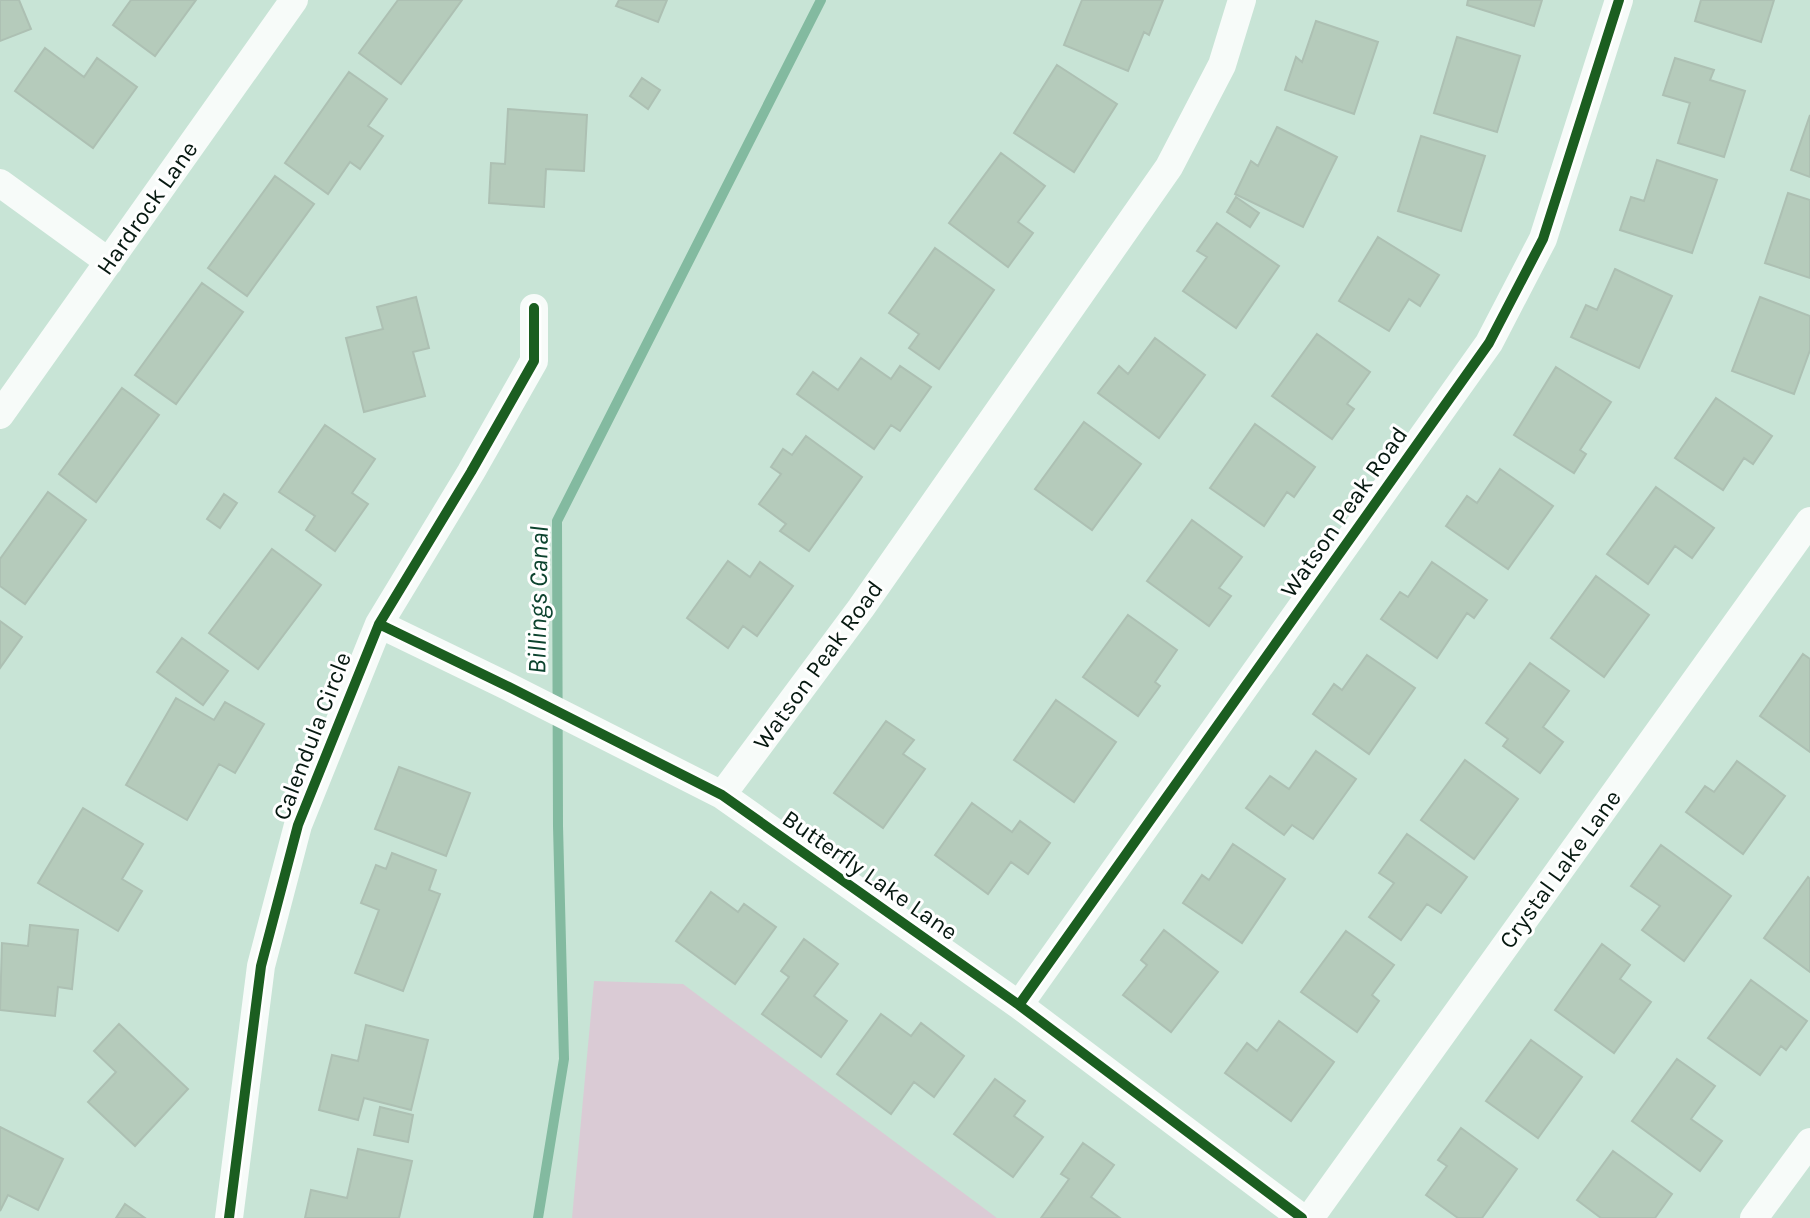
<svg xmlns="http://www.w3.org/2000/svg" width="1810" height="1218" font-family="Karla,sans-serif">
<rect width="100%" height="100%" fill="#c8e4d6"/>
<path fill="#dacbd5" d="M594,981L683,984L997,1218H572Z"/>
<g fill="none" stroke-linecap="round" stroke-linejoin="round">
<path stroke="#83baa0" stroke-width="10" d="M538,1218L564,1059L558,826L557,521L821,0"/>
</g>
<path fill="#b5cbbb" stroke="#adc0b3" stroke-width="2" d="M0,0H19L31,29L0,41Z
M131,0H196L155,56L113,25Z
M398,0H462L401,84L359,53Z
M619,0H667L658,22L616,6Z
M1082,0H1163L1149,35L1144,32L1128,71L1064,45Z
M1468,0H1542L1534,26L1467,5Z
M1701,0H1774L1761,42L1695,21Z
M1316,21L1378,42L1354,114L1285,90L1296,57L1302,62Z
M1457,37L1520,56L1497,132L1434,113Z
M45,48L84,77L97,58L137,87L93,148L15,91Z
M1675,58L1714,70L1710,80L1745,91L1724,157L1678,143L1690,103L1663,95Z
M1057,65L1117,104L1074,172L1014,133Z
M349,72L387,99L368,126L383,136L360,169L350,162L328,194L285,163Z
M642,78L660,90L648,109L630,96Z
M508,109L587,115L584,171L546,169L544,207L489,203L491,163L505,164Z
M1810,115V177L1791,170Z
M1277,127L1337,157L1303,227L1235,194L1251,161L1258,166Z
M1421,136L1485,156L1461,231L1398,211Z
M1001,153L1045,186L1018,222L1033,233L1008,267L949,223Z
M1657,160L1717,180L1692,253L1620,230L1631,197L1644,201Z
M275,176L314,204L247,296L208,268Z
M1788,193L1810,200V278L1765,263Z
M1236,197L1259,213L1250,227L1227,212Z
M1217,223L1279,266L1236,328L1183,291L1207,257L1197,251Z
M1378,237L1439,275L1420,306L1409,299L1389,331L1339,301Z
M935,248L994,290L939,369L909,348L919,334L889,313Z
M1615,269L1672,296L1639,368L1571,337L1586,305L1597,310Z
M202,283L243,312L176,404L135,375Z
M416,297L429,348L413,352L425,396L364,412L346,338L383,329L377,307Z
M1760,297L1810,316V350L1794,394L1732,371Z
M1317,334L1370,372L1347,404L1354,409L1332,439L1272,396Z
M1155,338L1205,375L1159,438L1098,393L1119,366L1128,374Z
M861,358L891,379L900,366L931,387L900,431L891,425L874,449L797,394L813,372L838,390Z
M1556,367L1611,402L1580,450L1586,454L1574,473L1514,435Z
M122,388L159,415L96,502L59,474Z
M1716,398L1772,436L1753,464L1744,458L1723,490L1675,458Z
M1084,422L1141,464L1092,530L1035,489Z
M1255,424L1315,467L1294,497L1287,492L1264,526L1210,488Z
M325,425L375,459L352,493L368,504L335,551L306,530L315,516L279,492Z
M806,436L862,477L809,551L780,531L786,524L759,504L781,474L771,467L783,449L792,455Z
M1500,469L1553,506L1508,569L1446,526L1467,496L1477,503Z
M1656,487L1714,528L1692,558L1675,546L1648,584L1607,554Z
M48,492L86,520L25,604L0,586V559Z
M224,494L237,503L220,528L207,519Z
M1192,520L1242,557L1219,588L1231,596L1209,626L1147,581Z
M272,549L321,585L258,669L209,633Z
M728,561L750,577L760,562L793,586L757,636L743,626L728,648L687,618Z
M1432,562L1487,600L1474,618L1467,613L1437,658L1381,619L1400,592L1408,597Z
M1596,576L1649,615L1604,677L1551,638Z
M1128,615L1177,650L1155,682L1160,686L1138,716L1083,677Z
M0,621L22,637L0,668Z
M182,638L228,671L203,705L157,672Z
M1803,654L1810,659V752L1760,716Z
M1367,655L1415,688L1369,754L1313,714L1334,684L1342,690Z
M1530,663L1569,691L1543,727L1563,742L1540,773L1503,746L1508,739L1486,723Z
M176,698L214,720L225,702L264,724L235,773L219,764L187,820L126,785Z
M1056,700L1116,742L1074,802L1014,760Z
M886,721L914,740L903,754L925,769L883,828L834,793Z
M1316,751L1356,779L1313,839L1292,825L1284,835L1246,808L1270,776L1289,789Z
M1465,760L1518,799L1474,859L1421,820Z
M1737,761L1785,796L1743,854L1686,812L1705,786L1714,792Z
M399,767L470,793L446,856L375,829Z
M972,803L1012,832L1020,821L1050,843L1028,874L1011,862L988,894L935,855Z
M83,808L143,844L122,879L142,891L118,931L38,883Z
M1407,834L1467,877L1441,913L1427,904L1401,940L1369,917L1394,883L1379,873Z
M1233,844L1285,879L1242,943L1183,903L1202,875L1209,880Z
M1661,845L1731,896L1684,961L1642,930L1660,906L1631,886Z
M392,853L436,870L429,890L440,894L403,991L355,973L379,910L361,903L376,865L386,869Z
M1808,877L1810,879V972L1764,938Z
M711,892L738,912L744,904L776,927L735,984L676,941Z
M30,925L78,930L72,989L58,987L55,1016L0,1010L2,943L28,946Z
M1164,930L1218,972L1171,1032L1123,995L1147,965L1141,960Z
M1346,931L1394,965L1372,995L1379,1001L1357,1032L1301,992Z
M804,939L838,964L814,996L847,1021L821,1057L762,1014L789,977L781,971Z
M1602,944L1630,965L1620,979L1651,1002L1614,1053L1555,1010Z
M1751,980L1807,1021L1786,1050L1781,1046L1760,1075L1708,1038Z
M881,1014L911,1036L921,1023L964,1056L934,1097L914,1082L891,1114L837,1074Z
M1279,1021L1334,1062L1291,1121L1225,1073L1247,1043L1257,1051Z
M119,1024L188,1089L135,1146L88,1102L116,1072L94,1051Z
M366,1025L428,1040L411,1110L364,1098L358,1120L319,1110L332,1055L358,1061Z
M1531,1040L1582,1077L1538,1138L1486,1101Z
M1677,1059L1715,1086L1691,1119L1722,1141L1700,1171L1632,1121Z
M995,1079L1025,1101L1014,1116L1043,1137L1013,1177L954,1134Z
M380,1107L413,1115L408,1142L374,1135Z
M0,1127L63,1159L38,1210L8,1195L0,1211Z
M1461,1128L1517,1169L1482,1218H1458L1426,1195L1447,1166L1438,1160Z
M1083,1143L1114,1165L1091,1197L1120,1218H1041L1069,1179L1061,1174Z
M358,1149L412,1161L399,1218H305L311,1190L347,1198Z
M1613,1151L1672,1194L1655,1218H1601L1577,1200Z
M125,1204L145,1218H116Z"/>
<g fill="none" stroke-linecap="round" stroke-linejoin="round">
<path stroke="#f7fbf9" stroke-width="28" d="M0,183L109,262
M0,415L294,0
M379,624L509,687L722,795L1019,1005L1302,1218
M722,795L861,608L1169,167L1222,65L1242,0
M1019,1005L1489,343L1543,239L1619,0
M229,1218L261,966L298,825L379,624L471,472L534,361V308
M1310,1218L1810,521
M1754,1218L1810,1142"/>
<defs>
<path id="cycleway" d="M379,624L509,687L722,795L1019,1005L1302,1218
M1019,1005L1489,343L1543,239L1619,0
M229,1218L261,966L298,825L379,624L471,472L534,361V308"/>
</defs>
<use href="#cycleway" stroke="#fff" stroke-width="15"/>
<use href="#cycleway" stroke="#1b5e20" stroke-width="10"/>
</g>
<g text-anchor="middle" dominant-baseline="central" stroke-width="6" stroke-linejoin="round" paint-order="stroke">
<g font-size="24" fill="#061810" stroke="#fff">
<text transform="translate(147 208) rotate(-55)">Hardrock Lane</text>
<text transform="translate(1344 512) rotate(-55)">Watson Peak Road</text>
<text transform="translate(818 665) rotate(-54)">Watson Peak Road</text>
<text transform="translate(312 736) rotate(-69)">Calendula Circle</text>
<text transform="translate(1560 869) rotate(-54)">Crystal Lake Lane</text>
<text transform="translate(870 875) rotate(35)">Butterfly Lake Lane</text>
</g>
<g font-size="26" font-style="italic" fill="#0c432e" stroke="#fff">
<text transform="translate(538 600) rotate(-89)">Billings Canal</text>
</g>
</g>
</svg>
